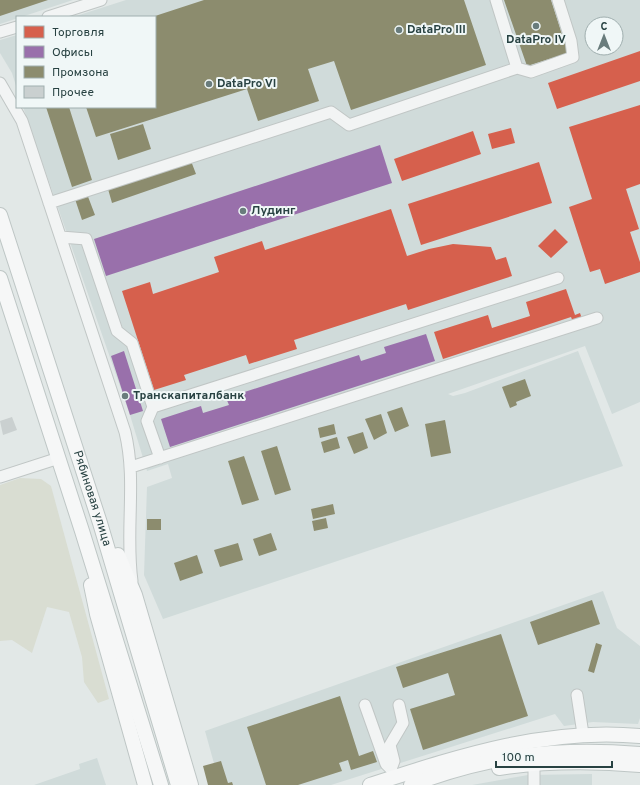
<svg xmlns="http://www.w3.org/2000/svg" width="640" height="785" font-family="Overpass,sans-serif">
<rect width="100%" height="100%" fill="#e2e8e7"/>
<path fill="#d0dbda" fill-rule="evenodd" d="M0,0H73L0,24Z
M126,0H640V402L612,414L585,346L448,394L453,396L465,393L578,351L623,466L163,619L144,575L147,487L172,478L168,464L147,471L130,415L23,107H155V17H73ZM592,24H616V48H592Z
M17,35V89L12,73L0,53V40Z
M603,591L617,628L640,646V718L638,724L593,722L564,726L555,714L331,785H220L205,731Z
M97,758L106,785H34L80,769L79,764Z
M592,774V785H472L528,775Z"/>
<path fill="#d9ddd2" d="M20,478L41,479L51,486L109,699L98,703L84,682L82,657L69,612L47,607L32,653L12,640L0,641V485Z"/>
<path fill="#d6604d" d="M640,51V81L557,109L548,83Z
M640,105V184L626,189L639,229L630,232L640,262V272L605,284L600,269L590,272L569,207L592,199L569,127Z
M511,128L515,143L492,149L488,134Z
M473,131L481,154L402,181L394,159Z
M539,162L552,203L421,245L408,204Z
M391,209L407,256L429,249L453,244L491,247L496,260L506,257L512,276L408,310L406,304L294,340L297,349L249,364L246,355L184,375L186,380L154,390L122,291L150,282L153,294L219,272L214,257L262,241L265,250Z
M555,229L568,242L551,258L538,246Z
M566,289L575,315L580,313L582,319L573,322L571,317L443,359L434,332L488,315L492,328L530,316L526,302Z"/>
<path fill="#9970ab" d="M380,145L392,183L106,276L94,239Z
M426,334L435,361L170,447L161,419L201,406L203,413L229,405L226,398L359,355L361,361L386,353L384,347Z
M124,351L143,411L130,415L111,356Z"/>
<path fill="#8c8c6e" d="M0,0H48L0,16Z
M204,0H464L486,65L351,110L334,61L308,69L319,101L258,121L247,89L96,137L86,107H155V17H152Z
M504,0H551L568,53L527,66Z
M46,107H69L92,180L72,187Z
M143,124L151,149L118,160L110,134Z
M191,161L196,174L112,203L108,189Z
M87,194L95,215L82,220L75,199Z
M525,379L531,396L516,402L517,405L510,408L502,387Z
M402,407L409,426L395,432L387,412Z
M381,414L387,433L374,440L365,419Z
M445,420L451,453L431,457L425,424Z
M334,424L336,434L320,438L318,428Z
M363,432L368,448L354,454L347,437Z
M337,437L340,448L324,453L321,442Z
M277,446L291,490L275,495L261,451Z
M244,456L259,500L242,505L228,461Z
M333,504L335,514L313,519L311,509Z
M326,518L328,528L314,531L312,521Z
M147,519H161V530H147Z
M271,533L277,550L259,556L253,539Z
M238,543L243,560L220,567L214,550Z
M197,555L203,573L180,581L174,563Z
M592,600L600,624L538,645L530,622Z
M501,634L528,716L423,750L410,709L455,695L448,673L403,688L396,667Z
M596,643L602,645L594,673L588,671Z
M340,696L359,756L373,751L377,762L351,770L348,760L339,763L342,771L298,785H266L247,727Z
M221,761L228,783L232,782L233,785H208L203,766Z"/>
<path fill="#cad0d0" d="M12,417L17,430L3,435L0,421Z"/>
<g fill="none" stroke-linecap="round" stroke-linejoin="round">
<defs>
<path id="minor" d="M496,0L517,68L531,72L573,57L571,41L558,0
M48,17L101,0
M0,32L17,27
M0,83L22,121L125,432C137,481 125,531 132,581
M49,203L331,112L349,125L517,68
M61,237L86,239L117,331L132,343L153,407L147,421L160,458
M153,407L558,278
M131,467L597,318
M0,477L59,458
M577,695L583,734
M365,705L386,764L391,769
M394,777L391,769L394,761L390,745L403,723L399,705
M534,785V763"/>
<g id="major">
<path id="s1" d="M0,215L100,523L178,785"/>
<path d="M0,278L82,531L161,785"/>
<path d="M118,555L135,595L191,785"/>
<path d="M91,585L97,614L145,785"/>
<path d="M499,768C547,761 593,761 640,765"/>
<path d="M370,785C457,757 547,727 640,736"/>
<path d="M411,785C490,755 556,747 640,754"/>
</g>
</defs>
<use href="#minor" stroke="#c0c6c5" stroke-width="13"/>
<use href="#major" stroke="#bec6c5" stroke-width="16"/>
<use href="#minor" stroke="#f2f4f4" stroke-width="11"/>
<use href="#major" stroke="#f6f7f7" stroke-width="14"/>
</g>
<g fill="#697c7c" stroke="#f0f7f7" stroke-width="1.5">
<circle cx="536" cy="26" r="4"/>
<circle cx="399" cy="30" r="4"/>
<circle cx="209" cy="84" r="4"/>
<circle cx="243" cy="211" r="4"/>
<circle cx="125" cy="396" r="4"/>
</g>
<g text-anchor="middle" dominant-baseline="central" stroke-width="4" stroke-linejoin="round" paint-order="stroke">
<g font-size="12" font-weight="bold" fill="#284242" stroke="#f0f7f7" text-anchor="start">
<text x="407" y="30">DataPro III</text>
<text x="536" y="40" text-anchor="middle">DataPro IV</text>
<text x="217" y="84">DataPro VI</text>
<text x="251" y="211">Лудинг</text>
<text x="133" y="396">Транскапиталбанк</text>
</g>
<g font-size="12" fill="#284242" stroke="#f0f7f7">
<text stroke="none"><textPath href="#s1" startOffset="298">Рябиновая улица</textPath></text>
</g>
</g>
<rect x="16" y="16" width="140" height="92" fill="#f0f7f7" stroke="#a0afaf"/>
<rect x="24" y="26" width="20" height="12" fill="#d6604d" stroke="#a0afaf"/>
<text x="52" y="36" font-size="12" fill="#284242">Торговля</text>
<rect x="24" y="46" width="20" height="12" fill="#9970ab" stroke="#a0afaf"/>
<text x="52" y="56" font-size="12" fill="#284242">Офисы</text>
<rect x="24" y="66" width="20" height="12" fill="#8c8c6e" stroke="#a0afaf"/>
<text x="52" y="76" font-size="12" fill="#284242">Промзона</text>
<rect x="24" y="86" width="20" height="12" fill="#cad0d0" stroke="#a0afaf"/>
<text x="52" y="96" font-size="12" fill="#284242">Прочее</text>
<g transform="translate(604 36)"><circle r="19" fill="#f0f7f7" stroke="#a0afaf"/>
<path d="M0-3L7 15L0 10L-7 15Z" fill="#697c7c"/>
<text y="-6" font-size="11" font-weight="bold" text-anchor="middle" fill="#284242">С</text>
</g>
<path d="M496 761v6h116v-6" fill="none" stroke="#284242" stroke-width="2"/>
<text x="502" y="761" font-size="12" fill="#284242" stroke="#f0f7f7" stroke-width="3" paint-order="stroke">100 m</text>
</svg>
